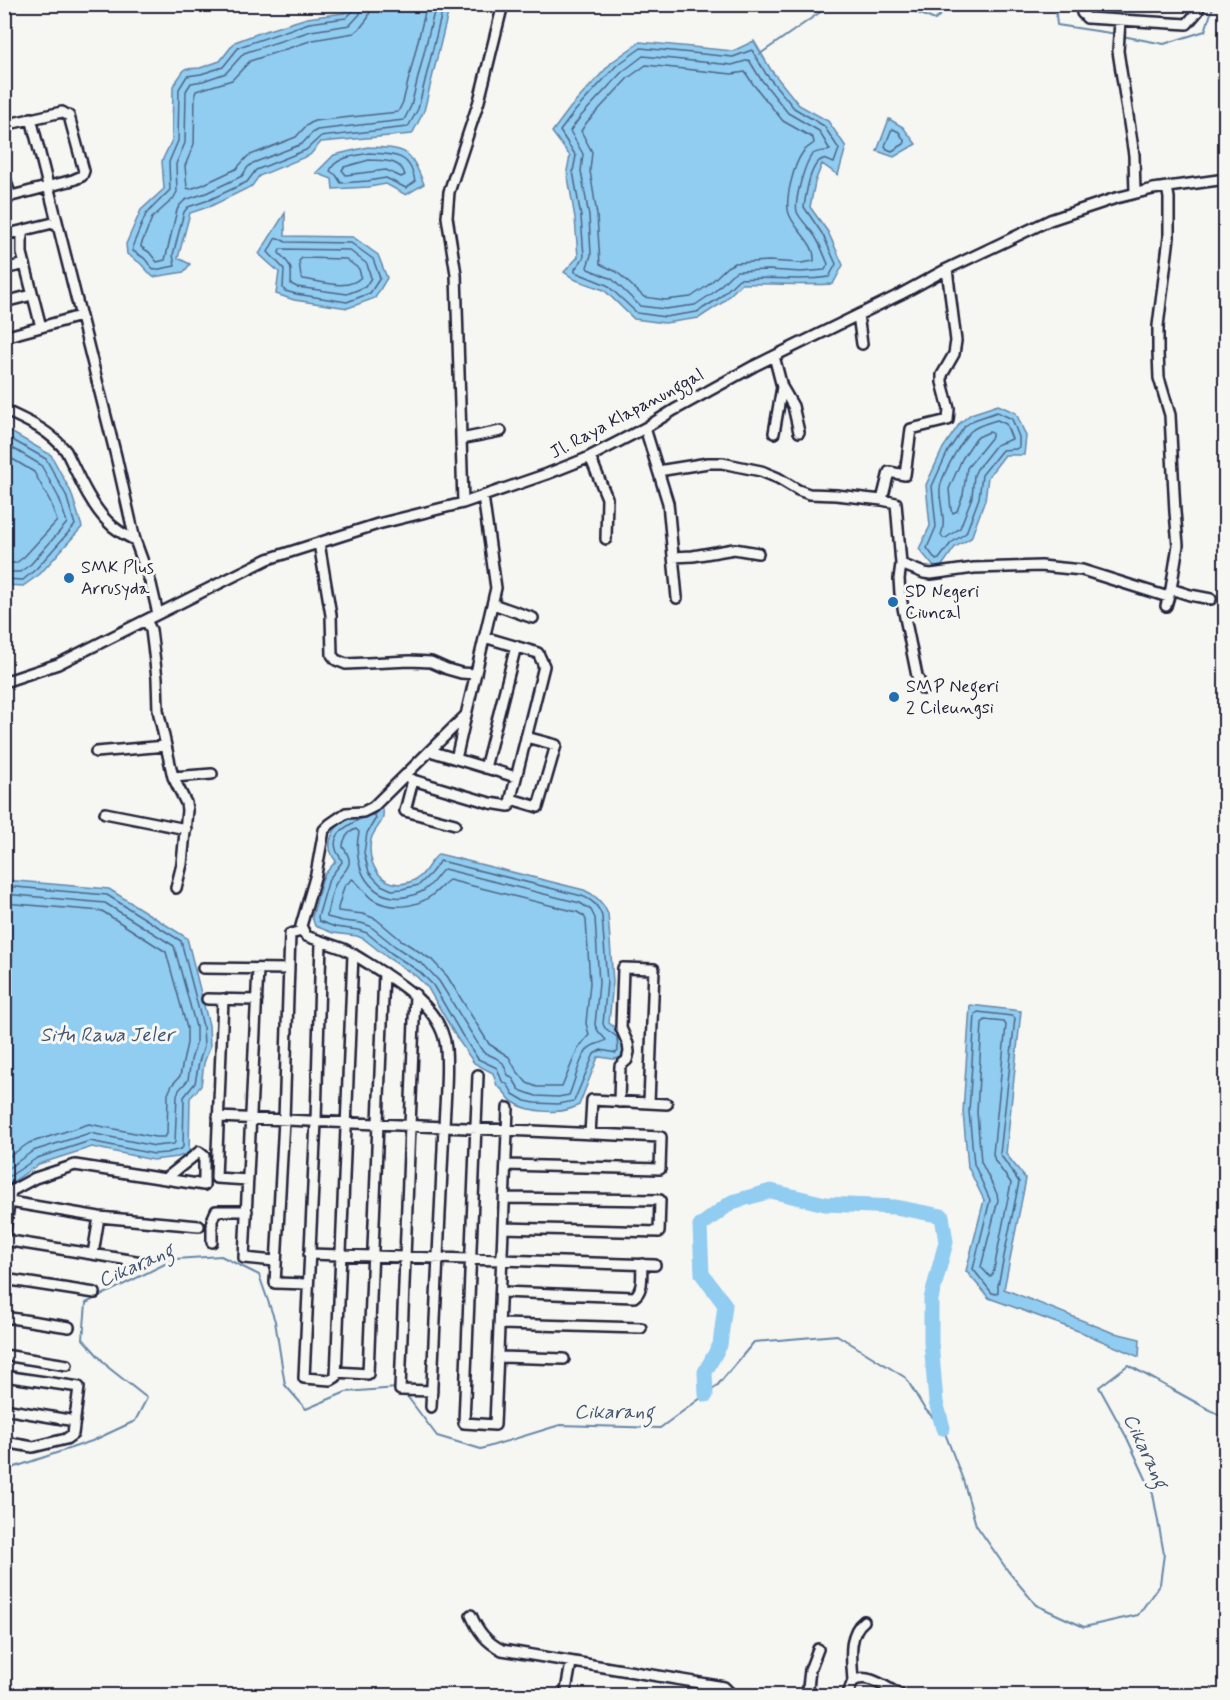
<svg xmlns="http://www.w3.org/2000/svg" width="1230" height="1700" font-family="Mynerve,sans-serif">
<rect width="100%" height="100%" fill="#f6f6f2"/>
<filter id="ink" filterUnits="userSpaceOnUse"><feTurbulence type="fractalNoise" baseFrequency=".0167" numOctaves="2"/><feDisplacementMap in="SourceGraphic" scale="12" xChannelSelector="R" yChannelSelector="G"/><feConvolveMatrix kernelMatrix="1 2 1 2 8 2 1 2 1" color-interpolation-filters="sRGB"/></filter>
<g filter="url(#ink)">
<path fill="#91ccf1" stroke="#6588a8" stroke-width="1.5" d="M351,4L450,5L424,111L412,134L321,142L310,155L259,176L252,186L211,206L190,213L178,258L190,264L184,272L153,277L140,263L127,254L126,244L141,210L164,189L162,161L172,140L173,86L185,69L200,68L220,61L235,42L262,32L307,18L344,13Z
M754,41L771,70L799,105L828,121L846,147L838,175L822,164L815,182L810,207L828,232L843,265L833,284C802,286 772,283 741,284L722,303L699,318L665,323L634,319L604,290L576,280L564,272L578,257L575,218L567,171L570,156L552,132L570,108L612,62L640,42L733,51Z
M889,119L903,127L916,144L894,157L877,151Z
M368,147C406,149 409,147 424,184L406,195L386,184L369,187L333,189L332,179L316,173L334,155Z
M285,213V236L353,237L378,255L387,278L375,298L348,308L294,300L276,294L279,272L259,254Z
M998,405L1016,413L1026,436L1024,455H1005L988,477L985,500L971,538L955,547L939,570L934,567L919,549L930,526L926,485L943,448L960,423L971,414Z
M4,428L51,455L71,492L82,527L40,574L23,586L5,585Z
M378,807L383,811C385,823 373,829 371,840C365,869 389,896 418,878C427,872 430,860 439,854L584,890C596,895 603,902 608,914L613,982L609,1023L622,1033C624,1042 629,1058 614,1059C609,1059 604,1057 598,1057L579,1105C562,1115 530,1113 513,1102C506,1097 505,1090 497,1086L493,1073L474,1063L457,1038L428,988L416,976L388,958L364,939L357,936L333,933L315,926L312,917L321,884L324,875L336,861C330,854 328,847 331,838C337,818 360,812 378,807Z
M5,880L109,889L187,938L209,1025L210,1047L204,1063L201,1086L190,1098L189,1153L178,1157L153,1160L92,1147L39,1164L5,1187Z
M970,1005L1021,1011L1006,1154L1026,1179L1004,1289L1111,1332L1140,1339L1139,1357L1081,1332L989,1298L966,1271L984,1200L968,1167L963,1112Z"/>
<g fill="none" stroke-linecap="round" stroke-linejoin="round">
<path stroke="#4e6684" stroke-width="1.5" d="M355,4L354,10L346,18L309,23L239,47L223,67L201,74L187,76L179,89L178,141L169,162L170,190L146,214L133,245V251L144,258L154,270L175,266L173,255L184,212L188,207L209,200L247,182L256,170L306,150L320,137L408,127L418,109L444,4
M362,4L360,14L350,25L311,31L244,53L226,73L203,81L191,83L186,91L185,143L176,164L177,192L173,199L152,218L141,245V247L149,252L157,262L165,260L177,210L180,205L185,200L206,193L242,176L248,167L253,163L302,144L312,133L317,130L404,120L411,106L436,4
M372,4L368,18L361,27L354,33L313,40L250,61L232,80L196,91L195,94L194,144L185,166L187,188L190,189L202,185L236,169L248,156L296,137L306,126L314,121L398,112L403,102L427,4
M641,48L733,57L752,50L766,74L794,108L824,126L839,149L834,163L823,159C810,163 806,194 804,207L823,235L836,264L829,277C800,282 769,276 739,279L718,299L697,312L665,317L637,313L607,285L575,272V269L582,260L584,256L581,217L573,171L576,156L560,131L575,111L616,66Z
M643,56L732,65L749,60L760,78L788,113L819,131L830,150C825,152 819,150 813,154C805,161 794,201 797,212C801,221 811,229 816,238C821,246 824,255 828,264L825,270L801,272L769,270L737,271L731,275L713,293L695,305L665,309L640,306L612,279L588,269L587,267L591,255L589,216L581,171L583,154L570,131L581,116L622,72Z
M646,65L732,74L745,72L753,84L783,121L813,138L814,143C810,146 806,148 803,152C794,164 783,203 790,216C796,231 816,244 814,261L801,263L769,261L735,263L727,267L707,286L691,297L665,300L644,297L617,272L600,264L597,215L590,171L592,152L581,131L587,122L628,78Z
M893,129L899,132L905,142L904,144L892,151L887,149L885,146L891,131Z
M369,153C393,154 411,153 415,182L406,188L386,178L368,181L341,183L336,175L330,171C335,157 356,156 369,153Z
M369,160C382,161 401,159 405,175L401,177L386,170L346,175L342,170L344,167Z
M278,238L286,242L351,243L373,259L380,278L370,293L347,302L296,294L285,291L283,288L284,269L268,252L275,239Z
M280,249L349,250L367,264L371,278L365,287L347,294L297,287L291,284C292,267 292,266 279,253Z
M302,258L346,259L359,269L361,277C348,292 320,281 303,279L301,277L299,261Z
M997,412L1012,419L1019,437V447L1016,449L1002,450L982,475L979,498L966,533L951,543L939,559L936,560L927,548L936,527L932,486L948,451L965,426L974,420Z
M997,420L1006,424L1012,439L996,445L977,469L974,475L972,497L960,528L946,538H943L941,535C947,520 939,504 940,489C941,476 962,439 971,431C978,425 988,423 997,420Z
M989,432L992,433V437L967,468L963,495L957,511L953,513L951,510L949,489L962,459L976,438Z
M4,435L46,459L66,495L75,525L36,569L23,580L4,579
M4,443L41,465L59,498L67,523L31,564L20,572H4
M4,454L34,472L50,501L57,521L24,557L16,563H4
M362,818C350,824 331,833 336,849C337,855 341,856 342,862L329,879L318,917L319,921L335,927L358,930L367,933L391,953L420,972L433,985L462,1035L478,1059L497,1068L502,1081L508,1085L513,1094L525,1101L535,1103L558,1104L574,1101L594,1054L601,1050L616,1053L618,1051L617,1037L605,1028L603,1024L607,982L602,916C598,905 592,900 582,896L441,861L439,862L431,873L419,885L402,889L392,890L381,885L375,879L369,872L364,853L367,833L376,818L375,815H370
M356,829L359,832C350,873 377,912 421,892C432,887 436,876 444,869L580,903L591,910L595,918L599,983L595,1025L598,1031L606,1040C601,1044 594,1043 589,1048C579,1058 575,1082 569,1095L558,1097L536,1096L522,1091L519,1089L513,1079L508,1075L503,1063L496,1058L483,1052L439,981L425,966L396,947L370,926L361,923L343,921L327,917V914C329,905 331,894 335,885C342,870 358,867 343,847C343,839 348,832 356,829Z
M352,879C359,883 364,893 372,899C389,910 415,908 431,896C438,891 443,884 449,880L577,912L584,916L586,920L590,983L586,1023L589,1035L578,1048L562,1087H537L527,1083L516,1070L509,1057L489,1044L447,976L432,960L401,940L376,919L363,914L338,911V908L344,887Z
M4,886L107,895L181,941L203,1026L204,1046L199,1062L195,1083L184,1097L183,1147L181,1149L166,1153L154,1154L90,1141L37,1158L4,1180
M4,894L105,903L174,946L196,1027V1044L191,1060L188,1080L179,1090L177,1095L175,1142L174,1144L155,1146L90,1133L33,1151L4,1171
M4,903L102,911L166,952L187,1028V1043L180,1076L172,1085L168,1094L167,1134L165,1137H155L89,1124L29,1143L4,1160
M978,1012L1012,1016L1015,1018L1000,1154L1019,1182L998,1286V1292L996,1294L992,1293L973,1269L990,1200L974,1164L969,1112L975,1014Z
M985,1020L1004,1022L1006,1025L993,1154L995,1161L1011,1183L993,1274L990,1277L981,1267L998,1200L997,1194L981,1162L977,1112L982,1023Z"/>
<path stroke="#6588a8" stroke-width="2" d="M905,4L911,10L935,20L951,4
M1055,4L1057,25L1117,34
M1122,36L1164,44L1205,31L1214,4
M760,54L832,4
M404,1392L437,1436L481,1449L560,1425L660,1428L716,1387L754,1342L837,1335L906,1378L924,1408L943,1428L963,1480L976,1525L1008,1571L1036,1605L1084,1627L1138,1615L1160,1584L1164,1554L1153,1494L1127,1438L1099,1387L1128,1365L1226,1419
M4,1469L12,1468L92,1441L135,1421L147,1398L109,1368L83,1339L86,1303L175,1259L221,1256L259,1275L275,1321L285,1385L306,1409L346,1392L397,1388"/>
<path stroke="#91ccf1" stroke-width="15" d="M706,1395L705,1372L720,1345L725,1305L702,1274L700,1226L732,1202L771,1191L825,1204L895,1207L942,1216L946,1242L931,1299V1342L936,1402L943,1428"/>
<defs>
<path id="minor" d="M1081,4L1082,13L1087,18L1187,24L1198,11
M1201,5V4
M1120,21L1118,51L1134,155L1135,193
M31,118L116,456L135,540L151,584L158,614
M4,125L62,112L69,116L84,171L82,176L73,180L4,198
M4,175L11,197
M4,235L57,222
M4,269L25,264
M4,302L32,295
M858,315L862,344
M41,327L80,316
M4,337L41,327L22,253V231
M774,356L782,387L793,406L799,432
M4,410C29,422 48,429 66,451C77,473 90,504 107,521C115,530 125,535 135,540
M645,428L668,503L677,598
M774,433L782,387
M461,439L501,431
M585,459H591L607,498L606,539
M658,471L708,463H722L761,471L778,478L798,490L809,494L836,495L882,500L896,503L901,564L899,579L900,593L917,676L923,689
M483,496L496,588L466,715L373,807L363,812L346,813L330,824L324,830L316,874L301,926L306,936L344,949L353,954C386,975 443,1004 446,1049C448,1074 445,1101 444,1127L661,1137L660,1169L506,1165
M882,500L889,472L905,475L911,429L948,420L949,409L942,382V375L954,354L956,341L947,269
M463,503L456,274L447,217L449,192L479,101L503,4
M319,543L331,615L332,655L336,660L346,664L410,661L431,662L447,669L461,673L476,674
M673,557L693,556L734,549L758,553
M901,564L924,573L931,574L974,568L1041,566L1082,570L1168,597
M1171,589L1190,595L1211,599
M493,604L533,618
M1166,606L1171,589L1178,545L1175,512L1170,415L1159,378L1158,352V326L1169,237V198L1167,187
M146,620L151,630L157,678L158,710L173,777L186,803L187,810L182,864L176,888
M4,682L58,664L268,559L378,524L463,503L547,474L585,459L645,428L674,410L754,366L901,294L947,269L1050,220L1116,198L1153,189L1226,179
M430,751L516,777
M96,752L166,746
M456,759L466,715
M485,768L516,646
M406,775L413,780L490,803L509,806L544,666L538,653L484,637
M173,777L212,774
M413,780L405,811L455,824
M511,799L538,807L556,745L526,737
M105,813L186,829
M302,931L290,934L284,1120L275,1283L308,1284
M321,941L316,1121L304,1378L331,1380L336,1377L353,954
M203,968L289,969
M258,969L244,1258L275,1261
M415,994L400,1390L432,1391
M207,999L257,1000
M223,999L216,1178L248,1180
M478,1075L464,1423L495,1425L508,1108
M619,1102L620,1066L627,1060L629,1052L628,1044L621,1028L623,968L654,969L649,1103
M218,1117L444,1127L431,1407
M590,1134L592,1100L667,1104
M10,1202L99,1217L199,1226
M503,1228L659,1232L660,1200L505,1198
M4,1238L11,1191L35,1178L75,1165L204,1185V1156L199,1152L165,1179
M4,1240L142,1262
M212,1242V1220L216,1211H247
M93,1254L99,1217
M309,1254L655,1265
M4,1279L95,1293
M501,1292L634,1297C644,1290 641,1276 642,1264
M4,1317L69,1327
M499,1324L641,1328
M4,1355L67,1365
M498,1357L564,1359
M336,1372L368,1374L384,973
M4,1376L79,1387L73,1434L66,1439L33,1447L4,1442
M4,1409L75,1421
M471,1615C478,1631 486,1642 502,1650L724,1687L733,1696
M853,1681C852,1662 847,1634 864,1621
M565,1696L571,1663
M807,1696L810,1670L818,1649
M847,1696L853,1681C870,1672 888,1690 903,1696"/>
</defs>
<use href="#minor" stroke="#22223b" stroke-width="14"/>
<use href="#minor" stroke="#f6f6f2" stroke-width="9"/>
</g>
</g>
<g fill="#1f6fb2" stroke="#f6f6f2" stroke-width="2">
<circle cx="69" cy="578" r="6"/>
<circle cx="893" cy="602" r="6"/>
<circle cx="894" cy="697" r="6"/>
</g>
<g text-anchor="middle" dominant-baseline="central" stroke-width="6" stroke-linejoin="round" paint-order="stroke">
<g font-size="18" fill="#22223b" stroke="#f6f6f2">
<text transform="translate(627 414) rotate(-28)">Jl. Raya Klapanunggal</text>
</g>
<g font-size="18" fill="#22223b" stroke="#f6f6f2" text-anchor="start">
<text x="81" y="568">SMK Plus<tspan x="81" dy="21">Arrusyda</tspan></text>
<text x="905" y="592">SD Negeri<tspan x="905" dy="21">Ciuncal</tspan></text>
<text x="906" y="687">SMP Negeri<tspan x="906" dy="21">2 Cileungsi</tspan></text>
</g>
<g font-size="20" font-style="italic" fill="#435572" stroke="#f6f6f2">
<text x="107" y="1035">Situ Rawa Jeler</text>
<text transform="translate(136 1266) rotate(-24)">Cikarang</text>
<text x="614" y="1412">Cikarang</text>
<text transform="translate(1145 1451) rotate(65)">Cikarang</text>
</g>
</g>
<rect width="1230" height="1700" fill="none" stroke="#f6f6f2" stroke-width="24"/>
<rect x="12" y="12" width="1206" height="1676" fill="none" stroke="#22223b" stroke-width="2" filter="url(#ink)"/>
</svg>
